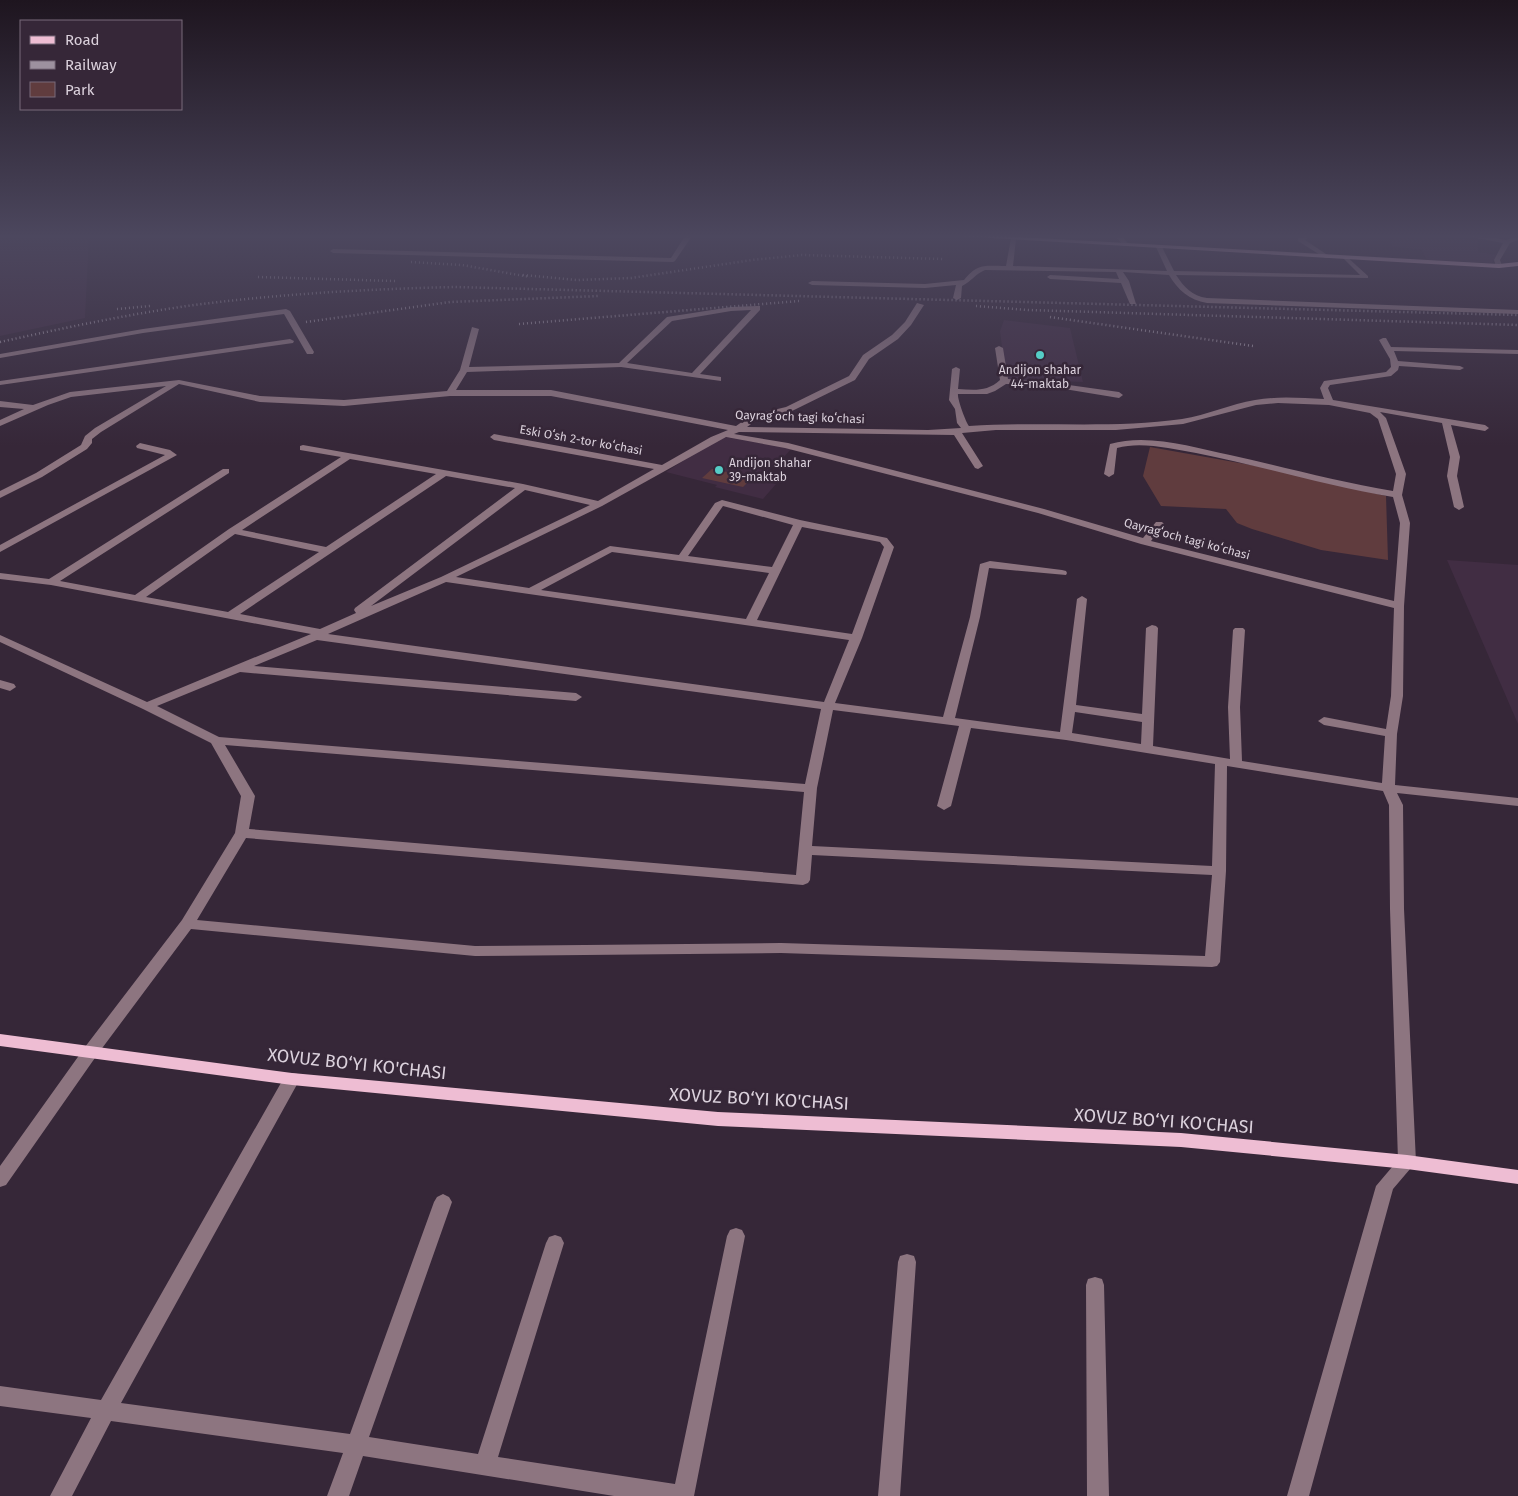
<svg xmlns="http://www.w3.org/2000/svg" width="1518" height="1496" font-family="'Fira Sans',sans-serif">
<rect width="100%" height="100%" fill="#362738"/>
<path fill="#412d43" d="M0,236H89L85,318L0,336Z
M1398,236H1434L1478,240V252L1497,255L1492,263L1427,260L1421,249L1393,247L1390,240Z
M1004,320L1070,328L1083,382L1006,379L1000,331Z
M724,437L792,448L775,467L772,466L762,476L766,477L763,481L776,484L763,499L715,487L717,485L666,472L713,441Z
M1447,560L1518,565V724Z"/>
<path fill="#603c3e" d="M1150,447L1262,467L1386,496L1388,560L1321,550L1252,529L1237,523L1226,509L1161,506L1143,476Z
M712,469L753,477L743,487L702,478Z"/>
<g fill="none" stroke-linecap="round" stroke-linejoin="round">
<path fill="#8d7580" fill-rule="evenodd" d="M685,236H692L675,261L673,262L333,253L330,251L333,249L671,258Z
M1115,236H1122L1129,245L1124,246Z
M1302,236H1311L1305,240L1329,256V258H1325L1298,241V239Z
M1466,236H1484L1506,240L1518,236V240L1510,243L1500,260L1502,266L1499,268L1496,266L1494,260L1503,243Z
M1011,238L1016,239L1013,266L1167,271L1156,247L1159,245L1162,247L1174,271L1360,275L1343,258L1346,256L1368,276V278L1176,275C1184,287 1192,296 1207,298L1518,310V314L1207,303C1189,300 1178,290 1169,275L1123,272L1129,281L1136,304H1130L1121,283L1050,279L1047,277L1050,275L1119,279L1116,272L985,270C975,274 972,281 962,286L961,298L957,300L953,298L956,285L925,288L812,285L808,283L812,281L925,284L964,280C978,263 984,266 1006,266Z
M917,303L924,305L911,325L898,339L869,359L855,380L792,411L758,419L747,427L928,430L961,428L957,423L955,409L949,400L952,369L956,367L960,369L958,389C974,390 987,392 1000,380L995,348L999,346L1003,348L1008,379L1040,381L1119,392L1123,395L1119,398L1040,385L1006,384L995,391L987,394H958C957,398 966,423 969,426C1040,421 1111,429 1182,419C1207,415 1231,404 1255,400C1278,396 1301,398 1324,399L1320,388L1324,381L1386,372L1391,367L1390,359L1379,340L1383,338H1386L1391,347L1518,350V354L1394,351L1398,361L1460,366L1464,368L1460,370L1399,366L1398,370L1391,376L1330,385L1328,388L1333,400L1485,425L1489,428L1485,431L1451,425L1460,457L1457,476L1464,507L1459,510L1454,507L1447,476L1450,457L1442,423L1380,412L1386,418L1406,474L1402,495L1410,523L1404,606L1403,696L1397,734L1395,785L1518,798V806L1397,793L1403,805L1404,909L1416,1162L1393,1189L1309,1496H1287L1376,1186L1398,1160L1390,909L1389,805L1383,791L1227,766L1226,871L1220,962L1217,966L1212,967L781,953L475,956L191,929L97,1055L6,1185L0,1187V1166L85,1047L182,920L235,833L241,796L211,743L143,709L0,642V635L147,702L311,634L51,585L0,579V573L49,579L223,469H229V473L60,581L135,595L229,529L341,457L300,450V446L303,445L523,484L598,501L654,469L494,440L490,437L494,434L662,465L711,437L728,430L551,396H450L344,406L260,402L179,384L101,432L92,439V443L87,449L42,477L0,498V491L36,473L81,445L85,436L95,428L166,386L71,397L48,405L0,426V420L24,409L0,407V401L33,405L70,392L179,380L260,396L344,400L447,391L460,370L472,327L479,329L469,367L619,363L667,317L731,307L757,306H760V310L700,374L721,377V381L621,367L467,372L456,390H551L736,426L752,415L786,407L849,376L863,355L892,335L905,322ZM751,310L692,373L627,363L672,321L731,311ZM1278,403L1329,405L1370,413L1378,419L1396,474L1393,491C1338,482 1284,467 1230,455C1192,447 1148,433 1110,444L1104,474L1109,477L1114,474L1117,448C1142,441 1171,449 1196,453C1262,466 1326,486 1393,497L1400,523L1394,601L1151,541L1164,524L1162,522H1156L1143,538L1044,509L788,443L734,434L739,432L954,435L975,468L978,469L983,466L962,433L996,430H1116L1183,424L1256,405ZM726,437L785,448L1038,513L1141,544L1394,608L1391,696L1386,729L1324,717L1318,721L1324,725L1385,736L1382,783L1242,761L1240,707L1245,630L1243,628H1235L1233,630L1228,707L1230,759L1153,746L1158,628L1156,626L1152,625L1146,628L1142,714L1076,705L1087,599L1082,596L1077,599L1060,732L955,718L980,617L989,568L1066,575L1067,573L1066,571L1062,570L990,561L980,564L970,617L943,717L835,703L862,638L894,547L887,538L800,520L722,500L715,503L679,555L610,546L529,588L456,577L602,506ZM350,459L436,474L326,547L242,530ZM446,476L515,488L355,608L354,610L356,613L320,629L240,614ZM525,490L590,505L441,577L371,606ZM723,506L793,525L772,567L688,556ZM802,527L880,542L884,547L852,634L757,620ZM235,534L319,552L228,612L146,597ZM612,552L769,573L746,619L541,590ZM446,582L849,640L824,702L328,634ZM317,640L821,709L805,784L219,737L157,706L240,672L576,701L582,697L576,693L254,666ZM833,710L959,726L937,806L944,810L951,806L971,728L1066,740L1215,764L1212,866L812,846L817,788ZM1075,712L1142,722L1141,744L1072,733ZM225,745L804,792L796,875L249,829L255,796ZM246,838L803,885L808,883L810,880L812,855L1212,875L1205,956L781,943L475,946L197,920Z
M286,309L290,311L314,352L313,354H307L284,314L143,333L0,358V354L143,329Z
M290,339L294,341L293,343L0,385V381Z
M140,443L170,450L177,455L0,552V545L165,455L137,448L136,446Z
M0,680L14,684L16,687L10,691L0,688Z
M292,1073L298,1074L300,1079L121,1403L350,1434L434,1202L437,1197L443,1194L449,1197L452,1202L369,1437L478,1454L546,1243L549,1237L555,1235L561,1237L564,1243L498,1457L675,1484L727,1236L730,1230L736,1228L742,1230L745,1236L694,1496H614L363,1456L349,1496H327L343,1453L111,1421L72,1496H50L91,1418L0,1406V1386L101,1400L286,1074Z
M907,1254L914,1256L916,1262L900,1496H878L898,1262L900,1256Z
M1095,1277L1102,1279L1104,1285L1109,1496H1087L1086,1285L1088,1279Z"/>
<path fill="#eebdd3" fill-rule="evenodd" d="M957,236H1002L1499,264L1518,262V266L1499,268Z
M0,1034L292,1073L718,1112L1181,1133L1407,1155L1518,1170V1184L1407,1169L1181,1147L718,1126L292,1085L0,1046Z"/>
<path stroke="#9d919f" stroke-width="2.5" stroke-dasharray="1 3" stroke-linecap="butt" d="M411,262L462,265L530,277
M523,275L577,280L631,278L752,260L802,255L943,259
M258,277L395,281
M976,306L1028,310L1518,325
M117,309L150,306
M1050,317L1253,346
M306,322L450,302L599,296
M519,324L799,301
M0,342C64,328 129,314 194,305C280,294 367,289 455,287L1518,315"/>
</g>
<linearGradient id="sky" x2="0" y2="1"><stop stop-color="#1e151f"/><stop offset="0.53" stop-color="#4c475e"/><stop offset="1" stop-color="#4c475e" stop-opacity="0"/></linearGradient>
<rect width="1518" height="446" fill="url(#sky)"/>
<g fill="#55cdc6" stroke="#362738" stroke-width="2">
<circle cx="1040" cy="355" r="5"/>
<circle cx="719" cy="470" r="5"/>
</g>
<g text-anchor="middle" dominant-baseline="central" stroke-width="5" stroke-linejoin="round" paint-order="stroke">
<g font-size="12" fill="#dbd1dc" stroke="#362738">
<text x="1040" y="370">Andijon shahar<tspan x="1040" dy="14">44-maktab</tspan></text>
<text x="729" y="463" text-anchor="start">Andijon shahar<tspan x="729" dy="14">39-maktab</tspan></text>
</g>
<g font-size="12" fill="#dbd1dc" stroke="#362738">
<text transform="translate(800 417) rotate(2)">Qayragʻoch tagi koʻchasi</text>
<text transform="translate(581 440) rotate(10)">Eski Oʻsh 2-tor koʻchasi</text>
<text transform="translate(1187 539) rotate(15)">Qayragʻoch tagi koʻchasi</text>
</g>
<g font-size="18" fill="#dbd1dc" stroke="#362738">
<text transform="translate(357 1064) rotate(6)">XOVUZ BO‘YI KO'CHASI</text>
<text transform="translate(759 1099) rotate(3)">XOVUZ BO‘YI KO'CHASI</text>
<text transform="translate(1164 1121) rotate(4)">XOVUZ BO‘YI KO'CHASI</text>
</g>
</g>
<rect x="20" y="20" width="162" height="90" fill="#362738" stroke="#786b7a"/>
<rect x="30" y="36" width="25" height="8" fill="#eebdd3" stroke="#786b7a"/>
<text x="65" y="45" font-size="15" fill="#dbd1dc">Road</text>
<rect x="30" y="61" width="25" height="8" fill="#9d919f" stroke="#786b7a"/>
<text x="65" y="70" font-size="15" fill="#dbd1dc">Railway</text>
<rect x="30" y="82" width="25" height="15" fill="#603c3e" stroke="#786b7a"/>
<text x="65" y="95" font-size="15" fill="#dbd1dc">Park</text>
</svg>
